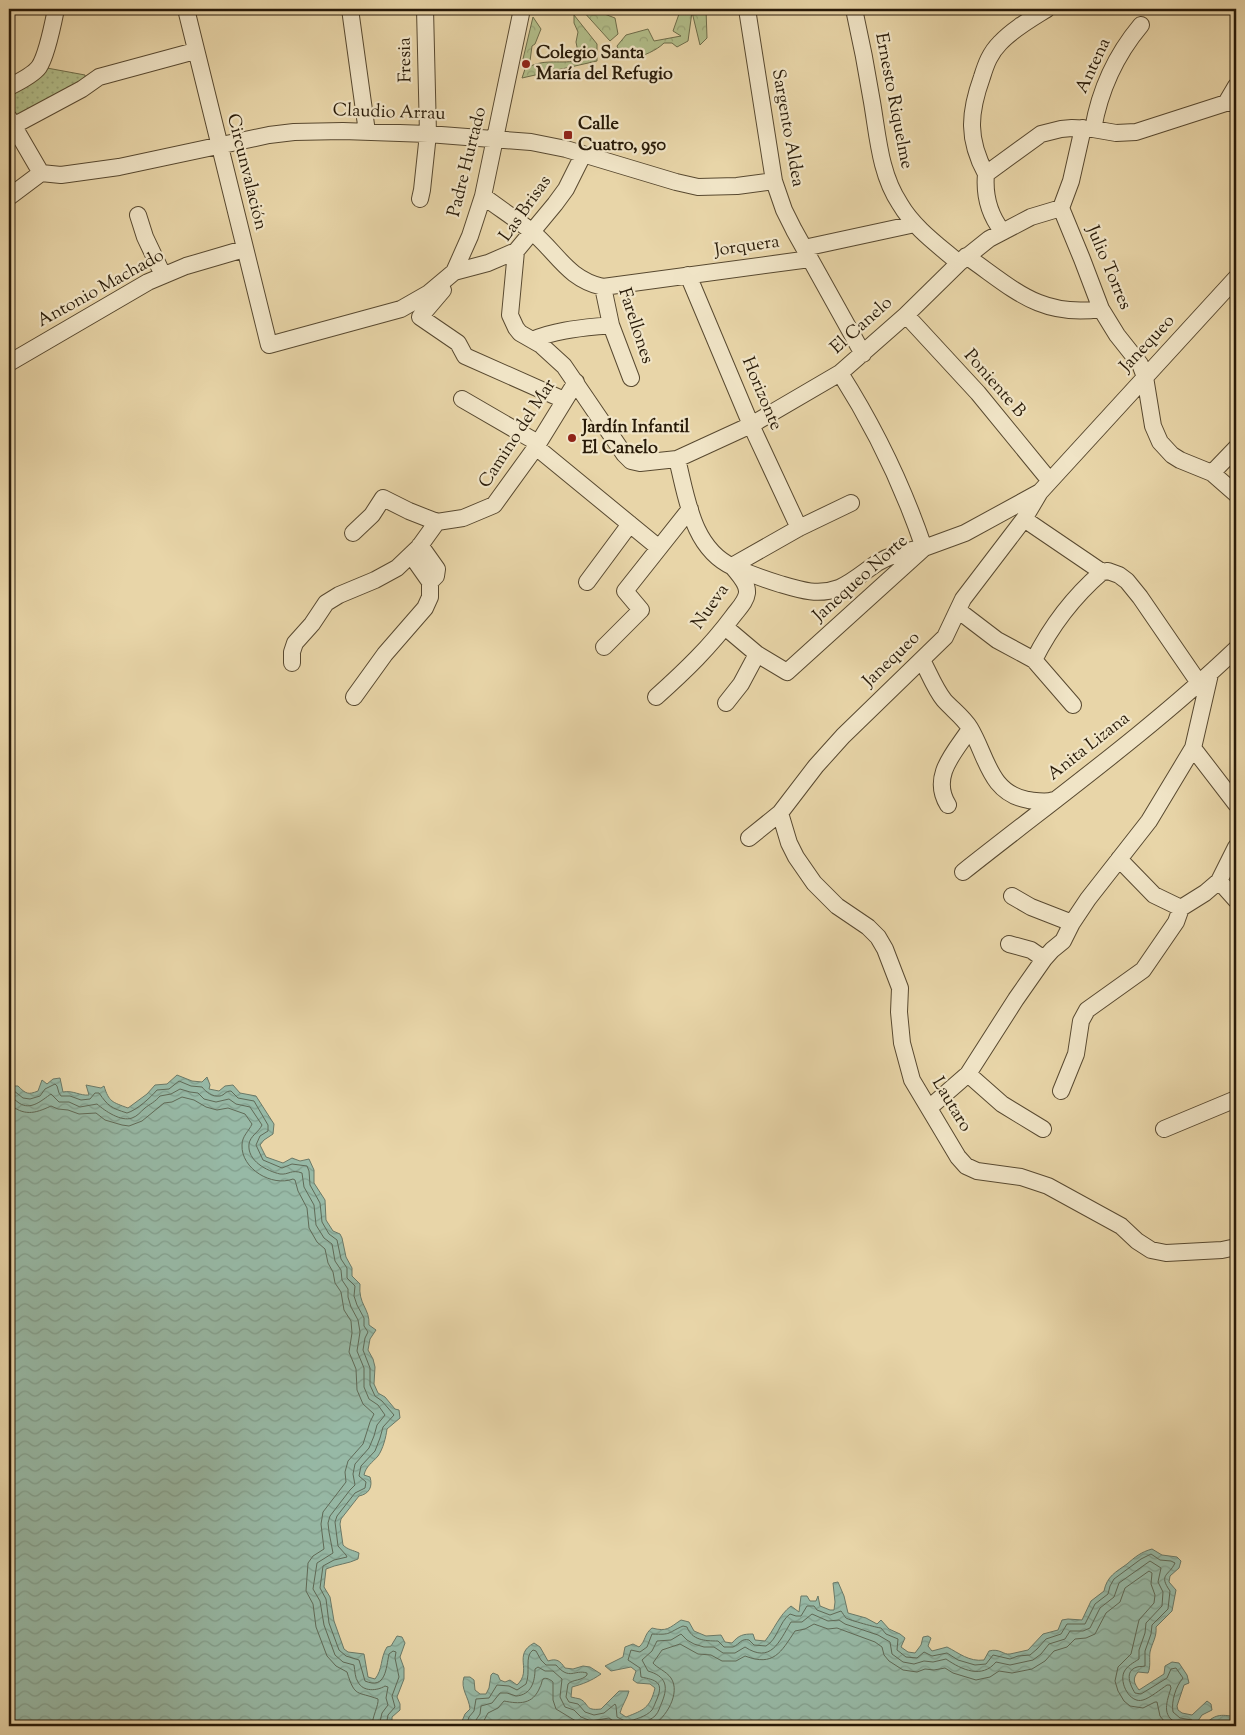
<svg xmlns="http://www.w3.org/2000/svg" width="1245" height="1735" font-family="'Sorts Mill Goudy',serif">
<defs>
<pattern id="forest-crowns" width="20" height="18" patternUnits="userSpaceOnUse" patternTransform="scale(1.25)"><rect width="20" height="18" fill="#b2be8a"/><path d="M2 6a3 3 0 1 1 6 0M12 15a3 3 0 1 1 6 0" fill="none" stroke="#99a376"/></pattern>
<pattern id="park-dots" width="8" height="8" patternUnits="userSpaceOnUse" patternTransform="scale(1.25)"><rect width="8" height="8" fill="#b2be8a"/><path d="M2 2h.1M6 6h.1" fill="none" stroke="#99a376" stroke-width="1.8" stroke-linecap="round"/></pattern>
<pattern id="water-waves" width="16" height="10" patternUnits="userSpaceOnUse" patternTransform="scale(1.25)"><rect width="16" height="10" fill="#97b9a6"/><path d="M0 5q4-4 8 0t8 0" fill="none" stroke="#829e8d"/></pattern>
</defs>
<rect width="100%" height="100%" fill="#e8d5a8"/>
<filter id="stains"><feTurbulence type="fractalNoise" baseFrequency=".004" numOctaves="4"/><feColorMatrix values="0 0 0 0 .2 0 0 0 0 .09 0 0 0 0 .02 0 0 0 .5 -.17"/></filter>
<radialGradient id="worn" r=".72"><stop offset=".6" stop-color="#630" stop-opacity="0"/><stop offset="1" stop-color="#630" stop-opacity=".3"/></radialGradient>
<path fill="url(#forest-crowns)" stroke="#6d6c49" d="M684,9H706L707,38L700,45L692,12L688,41L677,47L672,43H664C656,51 644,55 634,59L621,56L617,46L626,35L648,29L654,41L681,36L673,31L679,14Z
M582,10H594L615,18L618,34L610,41Z
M574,15L597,44V61L522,78L525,69C543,58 557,64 577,61L578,52L576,42L578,32L574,23Z
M533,17L541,29L535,44L532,46L530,61L523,59Z"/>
<path fill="url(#park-dots)" stroke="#6d6c49" d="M47,68L85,75L86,81L18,120L9,104V92Z"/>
<path fill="url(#water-waves)" stroke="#6b7967" d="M177,1075L192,1081L202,1082L207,1077L210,1085L209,1089L219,1091L225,1086L233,1085L240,1093L256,1096L274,1124L273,1134L264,1140L260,1145L266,1157L283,1163L292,1158L300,1161L309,1159L314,1170V1183L325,1200L326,1220L333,1231L340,1234L342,1238L346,1257L352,1268V1276L360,1284C358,1305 370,1308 369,1325L376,1330L370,1339L368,1350L373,1359L375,1367L374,1384L378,1393L385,1397L395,1409L399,1410L400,1418L387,1429C386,1437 383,1449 378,1456C372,1463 366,1466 364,1475L370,1477C373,1487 369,1494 359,1496L341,1519L340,1524L343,1545C348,1550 353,1550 359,1553L358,1559C348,1564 337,1564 326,1569L324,1587L330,1597L334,1621L344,1649L348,1652L364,1654L368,1677L375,1679C383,1669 380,1658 387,1647L391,1646L397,1636L402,1637L405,1643L400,1657L404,1668V1679L397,1697L400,1704V1710L392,1717V1726H9V1077L14,1078L13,1086H18C26,1094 28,1095 38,1091L42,1080L47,1084L53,1079L60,1078L63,1092C73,1090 80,1096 89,1095L86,1085L101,1088L104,1086C109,1102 112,1102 128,1108L147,1094L155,1085L167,1084Z
M1152,1549L1162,1555L1177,1557L1181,1561L1179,1568L1170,1576L1169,1582L1176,1590L1172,1611L1156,1627C1157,1637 1152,1643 1150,1652C1149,1659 1151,1666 1148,1673L1138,1672C1132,1679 1134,1683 1139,1690L1164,1674L1165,1666L1172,1662L1179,1663L1187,1675L1189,1683L1184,1685L1177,1706L1178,1710L1182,1713L1192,1715L1207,1701L1211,1704L1212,1710L1202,1715L1198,1721L1203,1726C1215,1714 1220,1714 1236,1717V1726H460L465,1714L470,1709C469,1697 460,1689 464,1677H470L474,1680L475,1690L480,1694H486L489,1688L491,1675L493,1673L498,1675L500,1680L505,1682L510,1680L517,1685C533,1670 512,1655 534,1643L540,1647L548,1661C557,1658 560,1661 565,1668L573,1669L583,1666L590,1667L601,1674C591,1681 583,1684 572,1687L571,1697C574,1698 577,1698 580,1699C590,1704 584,1711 601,1709L619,1691H629C627,1699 622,1705 620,1713L626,1717C644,1710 650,1708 655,1688L650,1684L637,1683L633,1680L636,1671L631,1667L611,1671L605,1666L623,1657L625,1647L633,1644L639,1647C646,1641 644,1634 652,1628C667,1632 669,1628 681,1620L689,1622L694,1631L706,1636L721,1635L725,1642L732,1643C739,1635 743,1634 753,1634L755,1640L765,1641C774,1630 779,1615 791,1606L799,1612L801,1596H807L810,1601H816L818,1596L820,1606L830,1610H834L835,1602L833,1583L838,1582L844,1596L848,1613L866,1618L877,1624L881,1620L889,1629L900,1634L905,1638L901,1647L908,1652L915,1653L921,1645L923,1637L928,1636L931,1638L928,1646L932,1651L947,1647C959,1653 969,1662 984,1660L989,1651C1000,1648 1003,1655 1010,1654C1016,1653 1022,1651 1028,1650L1043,1634L1058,1630L1062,1620L1068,1619L1082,1620L1091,1601L1104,1591C1107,1576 1116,1572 1127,1564C1135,1557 1141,1552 1152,1549Z"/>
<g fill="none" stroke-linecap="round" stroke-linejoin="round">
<path stroke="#606a57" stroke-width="1" d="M9,1087L23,1098L30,1099L40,1096L45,1089L55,1084L57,1086L59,1093L61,1096H70L81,1100L90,1099L95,1093H99C108,1106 111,1108 127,1113C137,1110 150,1098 157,1090L169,1089L179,1081L191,1086L202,1087C206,1092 212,1097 220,1096C225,1095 225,1091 231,1091L238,1098L254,1101L268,1125V1131L260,1136L256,1145L263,1160L282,1168L292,1164L307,1166L309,1171L310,1185L320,1203L322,1222L329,1234L337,1240L341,1259L347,1268V1278L355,1286L354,1296L357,1305L364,1318V1326L368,1332L365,1338L363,1350L370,1368V1385L375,1396L382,1401L394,1415L383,1427L380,1438L375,1451L361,1466L359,1476L366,1482L365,1488L355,1493L337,1516L335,1522L338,1546L346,1555L347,1557L334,1560L323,1566L320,1588L326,1599L329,1623L339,1650L346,1656L359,1660L365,1681C386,1690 386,1668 389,1654L393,1651L396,1652L395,1658L399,1677L392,1696L395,1707L388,1715L386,1726
M9,1096C13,1098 15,1100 19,1103C31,1111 42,1100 51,1094L59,1102H69L80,1107L97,1104C105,1111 121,1122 132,1118C138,1116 140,1112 145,1108C150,1104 155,1102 160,1096L171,1094L180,1089L190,1092L198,1093L204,1099L216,1102L229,1099L236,1104L250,1107L262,1125C259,1132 250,1136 249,1144C247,1161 267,1171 280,1174C289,1175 291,1169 302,1173L304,1187L314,1205L316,1225L324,1238L332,1244L335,1261L341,1270L342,1280L348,1289V1297L351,1307L358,1320L360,1332L357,1351L364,1368V1387L369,1399L378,1405L385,1415L377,1425L374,1436L369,1448L355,1464L353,1474L355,1485L350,1490L330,1516L328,1523L329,1532L333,1553L317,1563L313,1589L320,1601L324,1625L335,1655L343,1662L354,1665C355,1671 355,1678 358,1682C363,1692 377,1691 385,1686L388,1687L386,1698L388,1705L382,1713L379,1726
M9,1104C24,1116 34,1114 51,1106L58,1109L68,1110L79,1114L96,1113L105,1120L122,1125L129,1126L142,1121L164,1103L172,1102L182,1097L194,1100L206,1107L217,1110L228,1108L245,1114L252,1124C249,1131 242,1136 242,1145C241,1169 272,1187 293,1179L295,1180L298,1191L307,1208L309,1228L317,1242L325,1249L328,1263L333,1272L335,1283L341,1292L344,1310L351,1321L352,1333L349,1352L356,1369L357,1390L363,1404L374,1414L370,1422L363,1444L348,1461L345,1472L346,1482L323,1512L321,1524L324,1549L313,1556L308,1563L306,1591L313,1604L316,1627L327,1656L336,1666L347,1672C355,1698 357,1691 378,1699C379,1705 372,1717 372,1726
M466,1726L469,1717L474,1711L476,1699L489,1698L497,1685L509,1686L517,1690L526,1684C531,1672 524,1656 533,1650L536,1651L541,1660L546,1665H556C570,1681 574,1669 587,1673V1675C582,1681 573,1679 568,1684L566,1697L569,1702L578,1704L585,1712L594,1715L604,1713L615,1704L616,1706L617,1717L627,1722C635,1719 646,1717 652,1710C654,1707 655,1703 657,1699C664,1682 656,1680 641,1677L640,1668L628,1660L631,1650L640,1652L647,1647L652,1634C672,1635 667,1633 683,1626L687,1627C692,1640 704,1641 718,1641L724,1647H733C740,1644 741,1638 749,1640L754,1645L766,1646C778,1639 779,1622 790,1614L796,1616H801L807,1606H814L817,1610L830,1615L841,1611C842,1612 845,1617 846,1618C849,1620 878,1628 881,1628L886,1634L898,1639L897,1650L906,1657L917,1658L924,1652L932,1656L947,1653L958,1660L975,1665L986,1664L993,1655L1010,1659L1018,1656L1030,1655L1037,1649L1046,1639L1061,1634L1067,1624H1085L1095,1604L1108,1594L1110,1586L1114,1579L1141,1559L1151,1554L1160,1560L1171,1561L1175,1563C1169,1576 1158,1574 1170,1591L1168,1609L1152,1625L1151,1634L1145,1651V1666C1142,1667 1140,1666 1137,1667C1124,1671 1130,1685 1135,1693L1141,1694L1167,1678L1171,1669L1176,1668L1183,1678C1176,1686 1171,1701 1173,1712L1180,1718L1192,1720L1196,1726
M472,1726L480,1714L481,1706L492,1703L500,1693H507L516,1696C531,1695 535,1682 535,1669L538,1667L545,1671H553L562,1679L560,1697L565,1707L574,1710L581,1717L591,1721L609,1718L620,1726
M481,1726L488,1713L498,1708L504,1701C519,1704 533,1705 540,1687C541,1686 542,1680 543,1679C546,1677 551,1680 553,1682V1700L556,1709L584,1726
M632,1726C640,1723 648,1722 655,1716C659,1712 660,1706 662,1702C669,1685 665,1676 648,1671L642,1660L652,1651L657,1641L671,1640L681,1634L687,1640L694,1644L704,1647H714L723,1653H735L745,1647C771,1664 779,1642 791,1622H802L812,1614L828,1621L839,1620L845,1624L878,1635L890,1642L892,1654L903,1662L914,1664L924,1661L933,1662L946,1659C962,1670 982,1679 996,1662L1010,1665L1033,1660L1041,1654L1049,1644L1065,1639L1070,1631H1083L1090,1628L1100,1608L1114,1597L1119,1583L1150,1561L1161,1568L1158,1582L1163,1592L1162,1606L1146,1623L1145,1633L1139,1650V1659C1133,1663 1127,1666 1124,1672C1119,1683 1130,1704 1143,1700C1150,1698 1161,1689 1167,1685H1170L1171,1688C1167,1701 1161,1716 1177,1723C1180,1725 1185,1725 1188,1726
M652,1726C666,1718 681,1693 671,1678C666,1671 657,1668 653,1663L662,1650L680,1644L698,1654L711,1655L722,1661H736L745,1656C774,1667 781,1652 795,1631L805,1629L814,1624L828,1629L837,1628L875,1642L882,1647L884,1655L889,1661L903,1670L917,1672L925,1669L934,1670L945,1668L953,1673L976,1680L990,1677L999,1671L1012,1673L1032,1669L1045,1661L1054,1651L1067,1647L1075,1639L1086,1638L1095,1634L1106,1613L1120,1602L1125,1588L1149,1571L1152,1573L1151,1584L1155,1595L1154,1603L1139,1620L1131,1654L1118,1667L1115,1681L1118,1691L1124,1701L1130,1706L1143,1708L1155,1702H1157L1160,1716L1168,1726"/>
<defs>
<path id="minor" d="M186,9L269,345L401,309L429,293L454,272L470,236L483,196L522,9
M350,9L367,132
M747,9L774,181L784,210L794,230L863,354
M854,9C861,40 867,71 872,102C878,137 880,174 900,204C914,228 938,245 959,263
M9,87C17,83 34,74 39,67C47,55 53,24 56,9
M1226,103L1236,86
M9,118L41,173
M13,126L82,89L99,77L195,51
M1083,128L1071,181L1061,208L1082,259L1101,309L1117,335L1140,364L1145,377L1153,426L1160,442L1172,455L1180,460L1212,473L1236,494
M1093,129C1100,89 1115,56 1141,25
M583,155L566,189L555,204L516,251L510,315L516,328L520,333L541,345L564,366L624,454L631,461L640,463L677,459L751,425L840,373L906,315L959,263L989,239L1031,217L1061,208
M986,174L1041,134L1061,129L1072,128L1093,129L1116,133L1136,132L1226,103H1236
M986,174C967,139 969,113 982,77C986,64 990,53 1000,43C1013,29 1031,19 1047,9
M986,174C984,196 989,214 1002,231
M483,196C499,208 516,219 531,231C557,252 567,279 603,287L810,259
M9,197L41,173L61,175L119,167L269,135L294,132L343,131L428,134L531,142L566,149L676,182L698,187L737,186L774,181
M420,199L422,190L428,134L425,9
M138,215L145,237L163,275
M804,248L915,224
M966,256C1013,288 1039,318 1101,309
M454,272L488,263L516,251
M688,275L751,425L799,528
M603,287L611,325L631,378
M443,290L420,317L458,343L465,356L564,400
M906,315L978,393L1050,481
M532,340C558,329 584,328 611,325
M9,363L148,282L186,266L244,249
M840,373C875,428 903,486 924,548
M462,399L538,443
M536,447L659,548
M677,459C687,498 692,548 733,567C748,573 764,579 780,584C800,590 818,596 839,588C853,582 865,571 877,563C892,554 908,550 924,548
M1212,473L1236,448
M1024,519L1102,572L1108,571L1119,575L1127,581L1140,597L1199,683
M353,533L372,515L383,498L409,511L437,522L463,518L494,505L536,447L576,382
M420,545L437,569L436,576L430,582
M732,566L799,528L851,503
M587,582L630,524
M959,611L997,640L1034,660L1073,705
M725,627L757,654L787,672L924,548L965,533L1040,492L1236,278
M604,647L641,610L625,591L690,509
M922,660C929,673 935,689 944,700C953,710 963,717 970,728C987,756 989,793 1028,800C1037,801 1046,803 1054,800
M1034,660C1051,626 1073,597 1102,572
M292,663V652L295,643L312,624L326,603L339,595L375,580L397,568L419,547L437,522
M354,697L385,654L425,608L430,597V582L411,555
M656,697C685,671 710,647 733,616C738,609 746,602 747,593C748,583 738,574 732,566
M726,703L741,684L757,654
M1193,748L1236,804
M948,805C930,776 955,752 970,729
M780,813L789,843L796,857L814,883L837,906L868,927L878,937L885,949L900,988L899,1012L902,1043L912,1080L958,1157L966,1166L977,1171L1021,1177L1048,1186L1121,1226L1137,1241L1151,1250L1166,1253L1222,1250L1236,1247
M749,838L780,813L816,766L843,736L945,637L963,599L1024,519L1040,492
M1119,859L1154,895L1181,908
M963,872C1055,799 1151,730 1236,649
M1219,881L1236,900
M1012,896L1031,907L1072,923
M1009,944L1031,950L1044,959
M968,1074L1002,1104L1043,1129
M1061,1091L1076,1054L1081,1021L1087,1010L1143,970L1176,922L1181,908L1205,893L1219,881L1236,847
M929,1108L968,1074L1016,999L1044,959L1052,950L1063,941L1072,923L1088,899L1149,821L1193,748L1210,674
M1164,1129L1236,1099"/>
</defs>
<use href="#minor" stroke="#584930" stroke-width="18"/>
<use href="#minor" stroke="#f0e4c6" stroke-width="16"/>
</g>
<g fill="#8f2418" stroke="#f0e4c6" stroke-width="2">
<circle cx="526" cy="64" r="5"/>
<rect x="563" y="130" width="10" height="10" rx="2.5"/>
<circle cx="572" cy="438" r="5"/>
</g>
<g text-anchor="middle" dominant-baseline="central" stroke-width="4.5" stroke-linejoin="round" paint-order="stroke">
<g font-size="18" font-weight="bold" fill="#281a08" stroke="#f0e4c6" text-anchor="start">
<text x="536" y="54">Colegio Santa<tspan x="536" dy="21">María del Refugio</tspan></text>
<text x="578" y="125">Calle<tspan x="578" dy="21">Cuatro, 950</tspan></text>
<text x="582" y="428">Jardín Infantil<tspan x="582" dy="21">El Canelo</tspan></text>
</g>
<g font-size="18" fill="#281a08" stroke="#f0e4c6">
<text transform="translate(406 60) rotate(-91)">Fresia</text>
<text transform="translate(1094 66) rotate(-65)">Antena</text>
<text transform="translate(893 101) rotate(79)">Ernesto Riquelme</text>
<text transform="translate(389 113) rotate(2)">Claudio Arrau</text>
<text transform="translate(787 128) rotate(80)">Sargento Aldea</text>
<text transform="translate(468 162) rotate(-76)">Padre Hurtado</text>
<text transform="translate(246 172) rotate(76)">Circunvalación</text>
<text transform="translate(526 209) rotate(-55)">Las Brisas</text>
<text transform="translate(747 247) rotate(-8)">Jorquera</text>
<text transform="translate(1108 268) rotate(67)">Julio Torres</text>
<text transform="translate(101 289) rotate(-29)">Antonio Machado</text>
<text transform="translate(635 326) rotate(72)">Farellones</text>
<text transform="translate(862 326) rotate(-42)">El Canelo</text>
<text transform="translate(1148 344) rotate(-47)">Janequeo</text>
<text transform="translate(994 384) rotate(49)">Poniente B</text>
<text transform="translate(761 394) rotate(67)">Horizonte</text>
<text transform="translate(518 434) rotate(-57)">Camino del Mar</text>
<text transform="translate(861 579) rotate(-42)">Janequeo Norte</text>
<text transform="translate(711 607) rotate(-55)">Nueva</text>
<text transform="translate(892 660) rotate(-44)">Janequeo</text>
<text transform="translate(1089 747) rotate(-38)">Anita Lizana</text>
<text transform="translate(951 1105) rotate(59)">Lautaro</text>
</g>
</g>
<rect width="1245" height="1735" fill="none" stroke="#e8d5a8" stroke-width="30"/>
<rect x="10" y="10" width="1225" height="1715" fill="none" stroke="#281a08" stroke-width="2.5"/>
<rect x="15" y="15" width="1215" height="1705" fill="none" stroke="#281a08"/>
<rect width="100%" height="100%" filter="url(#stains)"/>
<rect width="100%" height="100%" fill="url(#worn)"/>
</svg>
